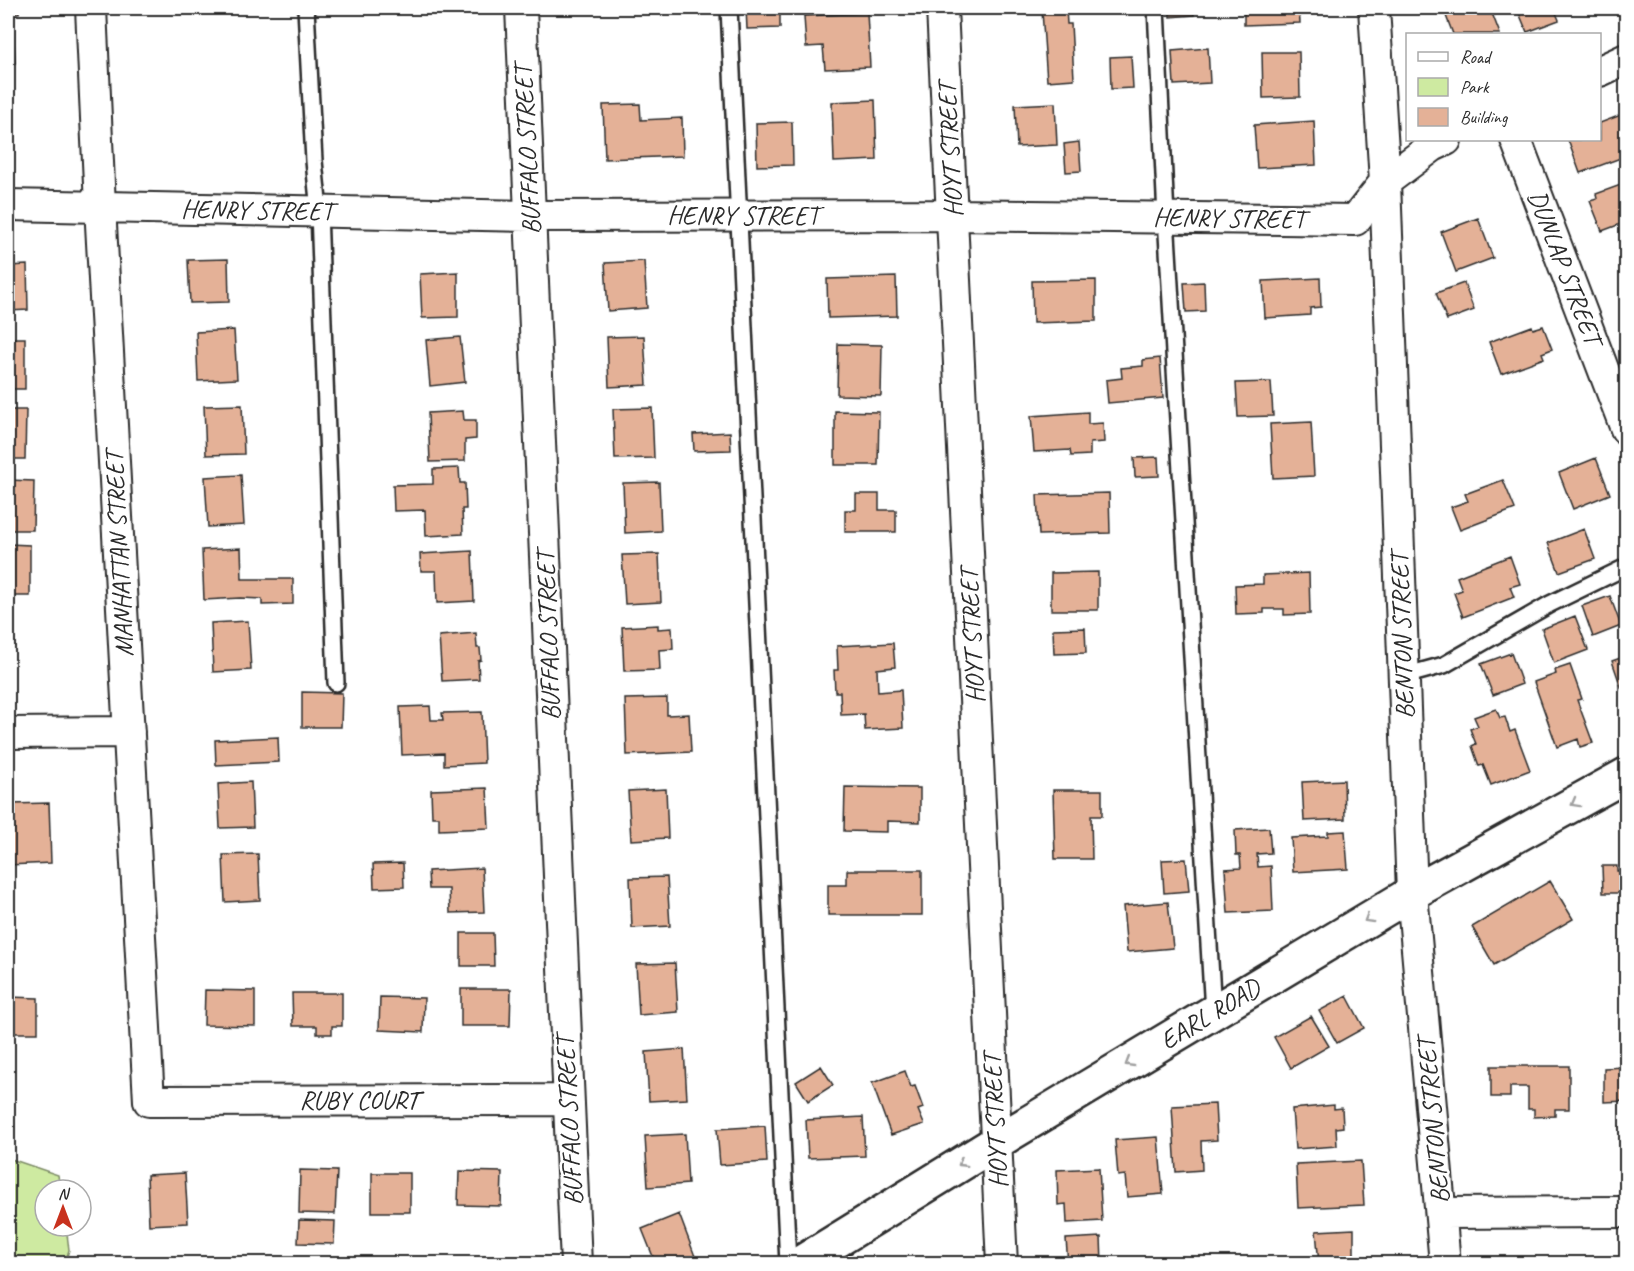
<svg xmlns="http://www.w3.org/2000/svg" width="1634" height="1271" font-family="Caveat,sans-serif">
<rect width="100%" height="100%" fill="#fff"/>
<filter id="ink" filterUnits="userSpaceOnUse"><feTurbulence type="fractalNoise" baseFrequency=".0167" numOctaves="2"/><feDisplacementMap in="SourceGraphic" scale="12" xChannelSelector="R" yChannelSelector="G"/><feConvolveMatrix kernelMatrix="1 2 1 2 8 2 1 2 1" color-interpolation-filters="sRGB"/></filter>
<g filter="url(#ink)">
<path fill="#ceeaa1" stroke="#7c8a66" stroke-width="1.5" d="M8,1158L58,1175L60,1190H45V1226H66L69,1250L65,1263H8Z"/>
<path fill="#e4b197" stroke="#2b2b2b" stroke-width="1.5" d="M8,8H19V13H13L15,63H8Z
M746,8H780V28L747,29Z
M1170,8H1193L1194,15L1170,17Z
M1244,8H1299L1300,23L1244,25Z
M1443,8H1490L1500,34H1453Z
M1517,8H1554L1559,20L1527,32Z
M1066,9L1067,24H1071L1074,79L1047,81L1042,11Z
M867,13L870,67L825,69L823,46L806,47L804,16Z
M1208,48L1210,83L1174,85L1172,51Z
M1262,52H1299L1300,97L1263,98Z
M1131,56L1133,88L1111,89L1110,57Z
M875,100L877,160L834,162L832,102Z
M15,103L16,128H13L14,152H8V104Z
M1055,103L1057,145L1017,147L1015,105Z
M640,104L641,120L682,118L683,156L605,159L603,105Z
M1626,113V156L1580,173L1568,140H1600V123Z
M1314,121L1316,165L1257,168L1254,125Z
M792,122L793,165L757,166L756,123Z
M1079,142L1081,171L1066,172L1064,144Z
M1626,183V222L1602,231L1590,201L1597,199L1596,194Z
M1478,218L1493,258L1456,272L1441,232Z
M228,259L229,302L190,303L188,260Z
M644,261L647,308L608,311L605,263Z
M27,265L28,310L8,311V266Z
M458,272V317L422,318L420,274Z
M896,277L897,316L828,318L827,279Z
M1320,278L1321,307L1310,308V315L1265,318L1263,281Z
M1096,280V321L1033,323L1032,281Z
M1204,282L1205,311L1186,312L1184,283Z
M1464,283L1474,310L1447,320L1436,293Z
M1532,326L1533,329L1543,326L1552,349L1542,353L1544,358L1501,374L1489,342Z
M234,330L237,379L198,381L196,332Z
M644,336L647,385L609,387L607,337Z
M460,337L465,382L430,386L426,340Z
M8,338H25V389H8Z
M838,344L882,345L881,396L837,395Z
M1160,358L1163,398L1108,403L1106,380L1122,378L1121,368L1143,366V360Z
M1271,382L1273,416L1238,417L1236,383Z
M242,405L244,454L206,455L204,406Z
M652,408L654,458L615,459L613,409Z
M8,410H26L25,459H8Z
M463,411L464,420H476V439L465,440V461L430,462L428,413Z
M835,411L879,412L878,465H835Z
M1088,412V424L1103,423L1104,442L1090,443V455L1071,456L1070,450L1034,452L1031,416Z
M1311,422L1314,476L1273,478L1270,424Z
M730,432L731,450L694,451L693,434Z
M1158,457L1159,476L1135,477L1134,458Z
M1596,458L1610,494L1573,509L1559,473Z
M459,468L460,483H465L466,509H462L463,534L426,536L425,510L394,511L393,485L433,484V469Z
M241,475L244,525L208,527L205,477Z
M8,480L34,481L33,530H8Z
M1503,480L1515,509L1460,530L1451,507L1468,501L1465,494Z
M659,482L661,531L625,533L623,483Z
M1109,493L1110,533L1039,535L1037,495Z
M856,494H879V510H896V532H845V510H856Z
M1584,529L1595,559L1559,572L1548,543Z
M8,544L30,545V596H8Z
M241,548L242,579H293V604L262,605V599L240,598L204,600L202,550Z
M472,551L474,601L437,603L436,571H421L420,554Z
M659,554L661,602L625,604L622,555Z
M1510,556L1520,584L1510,587L1514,597L1463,617L1454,593L1462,590L1457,577Z
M1098,572V610H1051V573Z
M1309,573L1310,614L1284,615V609H1264V613L1236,614L1235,585L1263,584V575Z
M1610,596L1621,626L1593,637L1582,606Z
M1575,616L1588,650L1554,663L1542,629Z
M248,621L251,670L213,672L211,623Z
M658,625V629L672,628L673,649L659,650L660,670L624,671L622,627Z
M1085,628L1086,653L1054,654L1053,629Z
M476,633L477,648H480L481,660L478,661L479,679L442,681L439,636Z
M893,643L895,667L877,669L878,692L901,690L903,728L865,730L864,714L841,715L840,692H835L834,670H838L837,646Z
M1511,653L1522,684L1493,695L1481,664Z
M1626,656V701L1612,661Z
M1570,665L1582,699L1577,700L1593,743L1580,747L1578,739L1557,747L1534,682L1556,674L1555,670Z
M302,692L342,693L341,727H302Z
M667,698V715L689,714L691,752L627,755L625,699Z
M430,706L431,720H443L442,713L482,712L484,763L444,765V753L402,755L400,707Z
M1496,709L1500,718L1505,717L1510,732L1515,730L1530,770L1491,785L1483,765L1479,766L1472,746L1476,744L1470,729L1478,726L1474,717Z
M278,737L279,762L216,765L215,740Z
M1344,780L1345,819L1304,821L1302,782Z
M251,782L253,827L220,828L218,784Z
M845,787L920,788V822L887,821V832L844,831Z
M487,788L489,828L439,830V817H432L431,790Z
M666,789L668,838L631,840L628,791Z
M1053,790H1102V816H1091L1092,859H1055Z
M49,803L51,863L8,865V823H13L12,804Z
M1269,828L1271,853L1257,854L1258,867L1271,866L1273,911L1228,913L1225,869L1241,868L1240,855H1236L1235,830Z
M1345,831L1348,869L1293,872L1291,838L1328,836V832Z
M258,854L260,900L225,902L223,855Z
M1186,859L1189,891L1164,893L1162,860Z
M403,863L404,887L374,888L373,864Z
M1602,866H1617V871H1626V893H1603Z
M482,868L484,912L450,913L449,889H429L428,871Z
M847,870H922V915H828V885H847Z
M667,877L670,926L632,928L630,878Z
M1550,881L1573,919L1494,965L1472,927Z
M1168,902L1173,948L1127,952L1123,906Z
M461,933H493L494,966H461Z
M675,963L678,1012L639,1015L636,964Z
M461,989H511L510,1026H461Z
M205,990L255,991V1026L204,1025Z
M292,993H342V1026H332V1034H317V1026H293Z
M1347,996L1364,1028L1337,1043L1319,1011Z
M8,997L38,998V1033H8Z
M380,997L424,998L423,1032L379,1030Z
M1311,1016L1329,1046L1291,1068L1274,1037Z
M684,1049L687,1099L649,1101L646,1052Z
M821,1066L833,1085L808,1101L796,1082Z
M1491,1066H1569V1109H1555V1116L1534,1117V1109H1528V1087H1510V1097H1491Z
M1626,1067V1101L1604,1102V1068Z
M905,1071L911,1087L915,1086L923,1108L918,1110L924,1124L891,1135L872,1083Z
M1215,1104L1217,1140L1201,1141L1202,1170L1176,1172L1172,1106Z
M1334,1105V1109L1342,1108L1343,1127L1336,1128L1337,1146L1295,1149L1292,1109Z
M863,1117L865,1156L808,1158L806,1120Z
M765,1126L767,1162L720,1165L717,1129Z
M685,1134L688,1184L648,1187L645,1136Z
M1158,1137L1163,1194L1127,1197L1125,1175L1118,1176L1115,1140Z
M1361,1161L1364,1205L1298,1208L1296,1164Z
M1099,1168L1102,1221L1067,1223L1066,1204L1058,1205L1057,1170Z
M300,1170L337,1171L335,1214L299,1213Z
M459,1171L502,1172L501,1206L458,1205Z
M185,1173L188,1223L149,1225L147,1175Z
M372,1173H410V1212H372Z
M679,1214L696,1259L684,1264H656L642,1229Z
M299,1220L335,1221L334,1244L298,1243Z
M1354,1229V1264H1319L1316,1231Z
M1101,1237L1102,1264H1068L1066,1239Z"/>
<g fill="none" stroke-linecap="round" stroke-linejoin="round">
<defs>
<path id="service" d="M306,8L314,161L319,211L336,683
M729,8L788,1264
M1156,8L1166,217L1213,1012
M1404,676L1444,665L1550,604L1626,567"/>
<path id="minor" d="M91,8L100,206L149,1101L568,1100
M521,8L576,1264
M942,8L1002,1264
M1374,8L1385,182L1412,893L1445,1264
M1600,71L1626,59
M1516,140L1626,429
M8,205L530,216L953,215L1355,220L1385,182L1433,146L1446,140
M8,733L129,732
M1442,1213L1626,1212"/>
<path id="tertiary" d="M799,1264L995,1143L1412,893L1626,775"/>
</defs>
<use href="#service" stroke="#2b2b2b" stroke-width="20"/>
<use href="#minor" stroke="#2b2b2b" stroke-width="34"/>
<use href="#tertiary" stroke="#2b2b2b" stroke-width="38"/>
<use href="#service" stroke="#fff" stroke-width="15"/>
<use href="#minor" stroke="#fff" stroke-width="30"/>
<use href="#tertiary" stroke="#fff" stroke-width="33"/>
</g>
<defs><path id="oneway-chevron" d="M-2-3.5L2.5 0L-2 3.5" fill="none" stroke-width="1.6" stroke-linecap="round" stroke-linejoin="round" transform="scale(1.5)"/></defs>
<g stroke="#a0a0a0">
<use href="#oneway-chevron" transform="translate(1575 803) rotate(151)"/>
<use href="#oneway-chevron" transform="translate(1368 919) rotate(149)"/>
<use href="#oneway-chevron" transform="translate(1129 1063) rotate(149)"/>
<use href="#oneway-chevron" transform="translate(962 1163) rotate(148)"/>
</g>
</g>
<g text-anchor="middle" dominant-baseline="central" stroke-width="5" stroke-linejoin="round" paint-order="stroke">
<g font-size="26" fill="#2b2b2b" stroke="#fff">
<text transform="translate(527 150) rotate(-93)">BUFFALO STREET</text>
<text transform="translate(950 150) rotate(-93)">HOYT STREET</text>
<text transform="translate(257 210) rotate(1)">HENRY STREET</text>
<text x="743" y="215">HENRY STREET</text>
<text transform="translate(1229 218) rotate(1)">HENRY STREET</text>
<text transform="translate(1565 267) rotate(69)">DUNLAP STREET</text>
<text transform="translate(119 554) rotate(-93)">MANHATTAN STREET</text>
<text transform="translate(548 636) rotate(-92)">BUFFALO STREET</text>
<text transform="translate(972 636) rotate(-93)">HOYT STREET</text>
<text transform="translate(1402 636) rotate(-92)">BENTON STREET</text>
<text transform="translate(1210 1014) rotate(-31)">EARL ROAD</text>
<text x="359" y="1100">RUBY COURT</text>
<text transform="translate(569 1121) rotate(-93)">BUFFALO STREET</text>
<text transform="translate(995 1121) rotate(-93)">HOYT STREET</text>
<text transform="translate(1433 1121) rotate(-95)">BENTON STREET</text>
</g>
</g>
<rect width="1634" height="1271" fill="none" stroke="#fff" stroke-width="30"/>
<rect x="15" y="15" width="1604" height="1241" fill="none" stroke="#2b2b2b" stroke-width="2" filter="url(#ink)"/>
<rect x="1406" y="33" width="195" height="108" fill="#ffffff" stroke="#aaaaaa" stroke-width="1.5"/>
<rect x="1418" y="52" width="30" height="9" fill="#ffffff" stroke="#aaaaaa" stroke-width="1.5"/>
<text x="1460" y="63" font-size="18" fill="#2b2b2b">Road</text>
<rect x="1418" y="78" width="30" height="18" fill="#ceeaa1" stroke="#aaaaaa" stroke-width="1.5"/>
<text x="1460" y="93" font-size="18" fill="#2b2b2b">Park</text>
<rect x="1418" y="108" width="30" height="18" fill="#e4b197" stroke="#aaaaaa" stroke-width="1.5"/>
<text x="1460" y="123" font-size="18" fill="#2b2b2b">Building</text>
<g transform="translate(63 1208)"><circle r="28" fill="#ffffff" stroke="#aaaaaa" stroke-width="1.5"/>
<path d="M0-4.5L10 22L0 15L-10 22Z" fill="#c8321e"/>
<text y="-9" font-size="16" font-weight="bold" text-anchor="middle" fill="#2b2b2b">N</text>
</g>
</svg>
